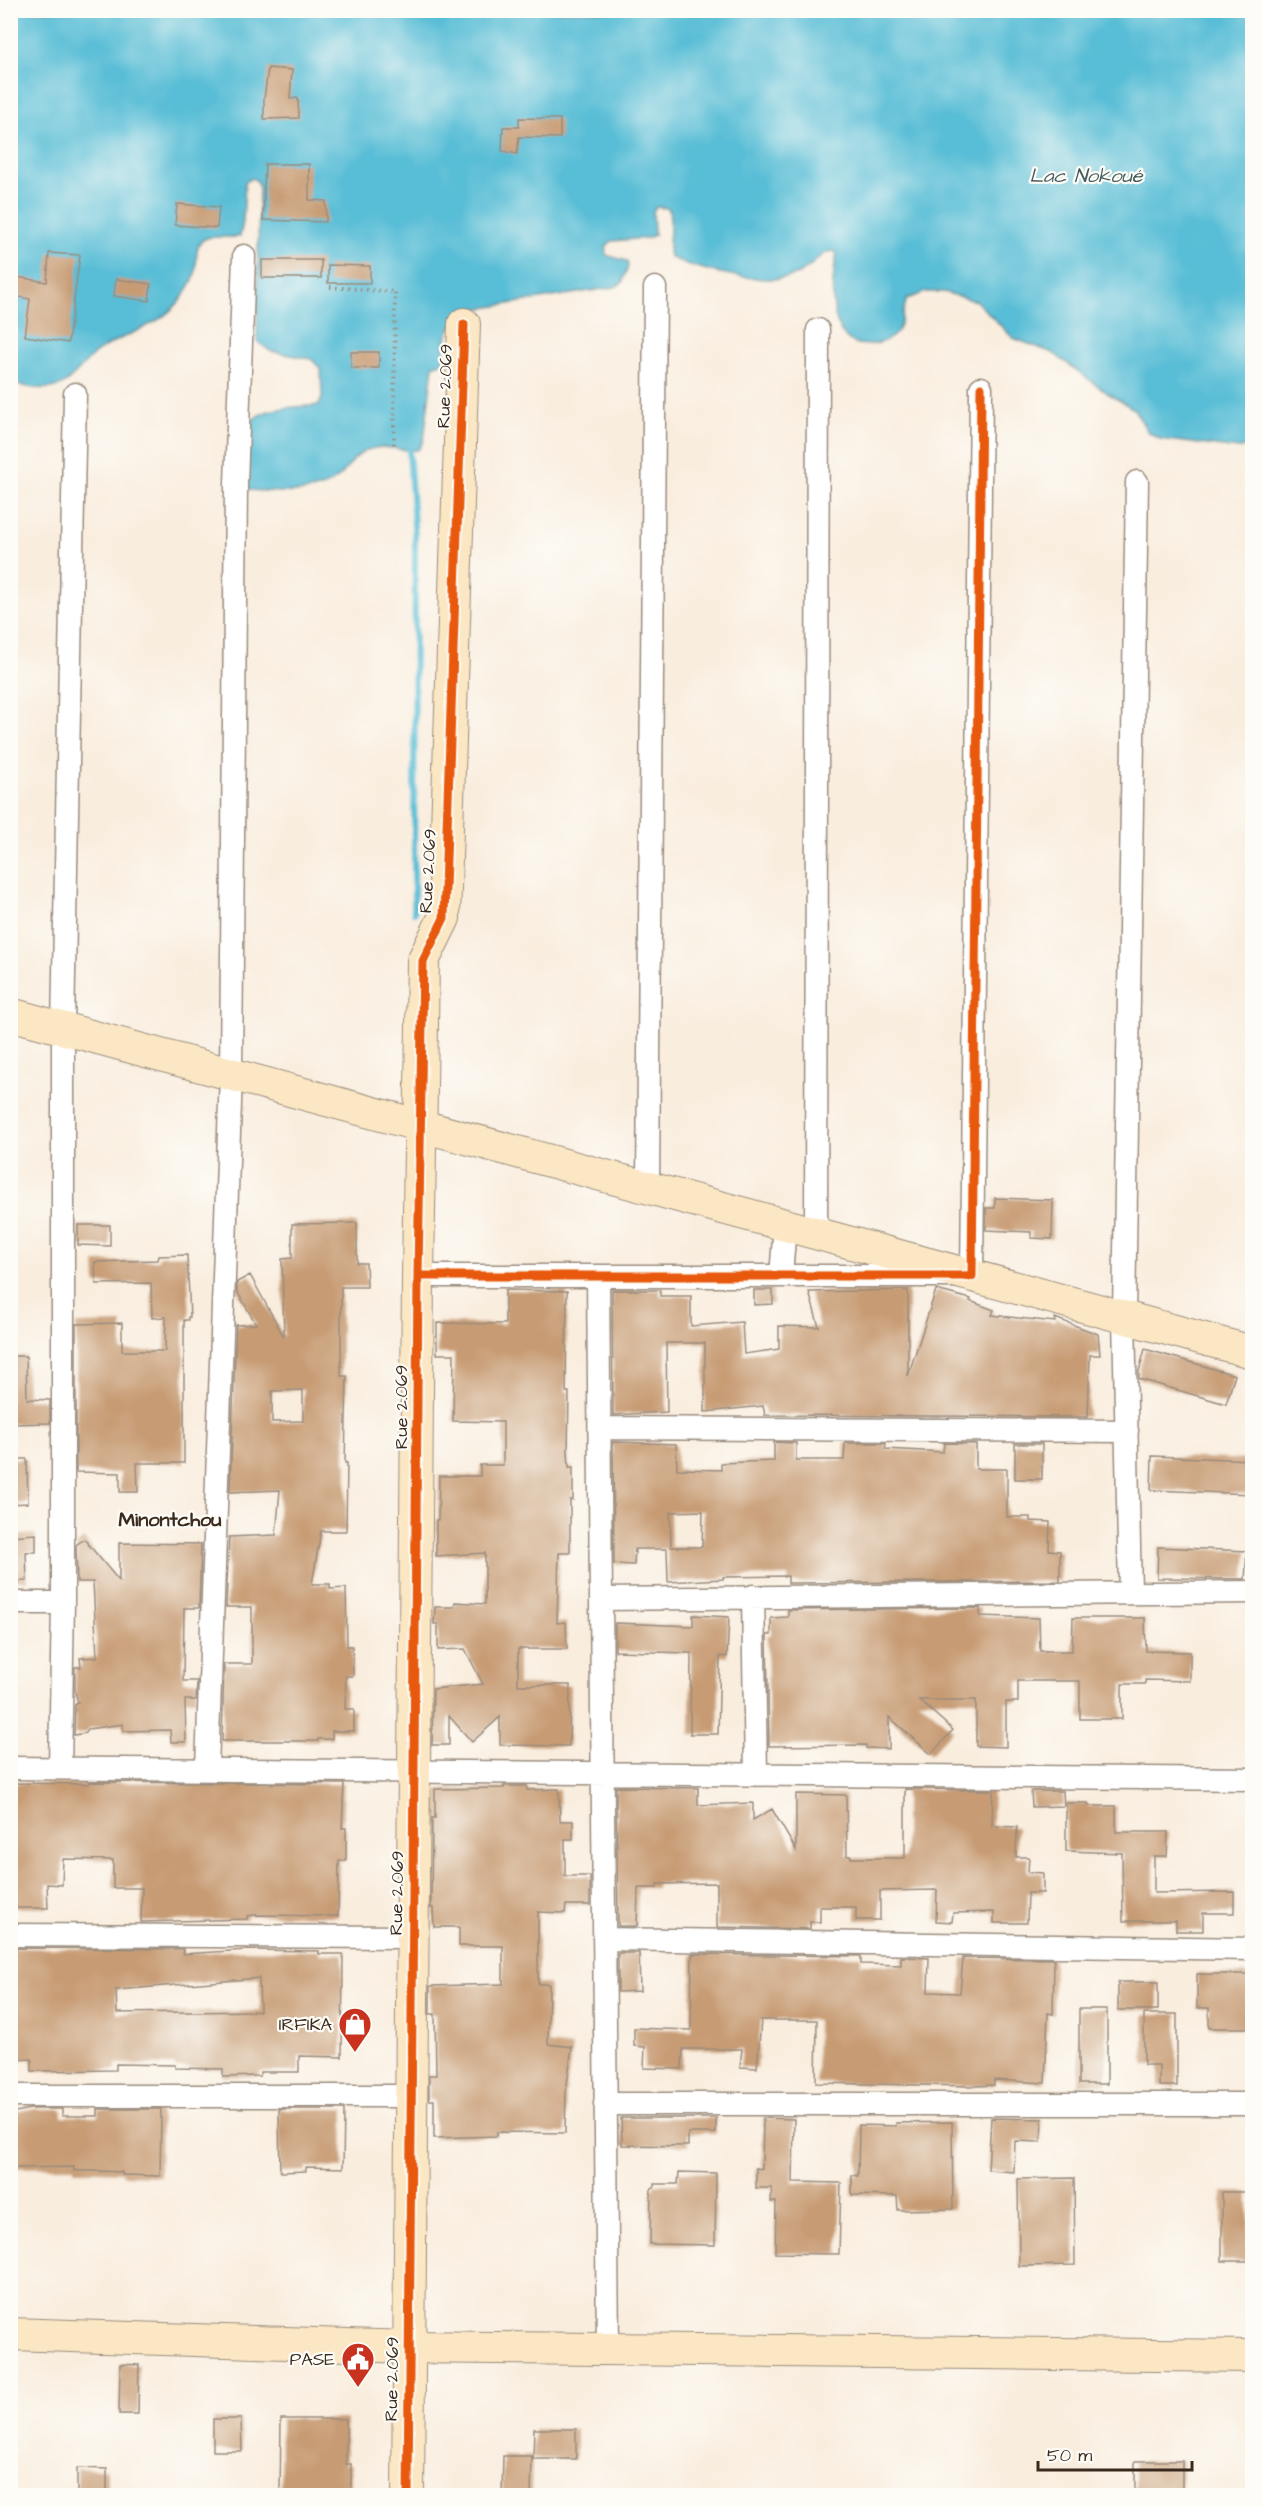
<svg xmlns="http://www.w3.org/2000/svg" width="1263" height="2506" font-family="'Architects Daughter',sans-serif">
<rect width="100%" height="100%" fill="#fdfcf7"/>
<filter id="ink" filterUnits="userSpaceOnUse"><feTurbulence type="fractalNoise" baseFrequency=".0167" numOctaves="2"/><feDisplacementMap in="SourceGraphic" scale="12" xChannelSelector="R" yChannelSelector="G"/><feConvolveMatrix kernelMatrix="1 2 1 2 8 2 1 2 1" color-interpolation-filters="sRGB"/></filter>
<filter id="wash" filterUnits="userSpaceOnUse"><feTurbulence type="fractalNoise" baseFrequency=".008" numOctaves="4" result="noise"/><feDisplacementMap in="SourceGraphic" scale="24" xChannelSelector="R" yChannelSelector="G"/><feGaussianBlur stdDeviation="1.35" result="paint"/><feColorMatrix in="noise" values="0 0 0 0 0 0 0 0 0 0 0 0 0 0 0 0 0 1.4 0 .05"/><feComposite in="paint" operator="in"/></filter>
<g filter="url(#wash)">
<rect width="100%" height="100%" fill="#f9edde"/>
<path fill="#58bdd6" stroke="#4a747a" stroke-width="1.5" d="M11,11H1252V443L1239,449L1160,439L1148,432L1134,409L1109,394L1053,353L1013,338L976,301L943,292H926L907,299C903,309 902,321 898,330C894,338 882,343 874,344C826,353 830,284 837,254L834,251C821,251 812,267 800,273C773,288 697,271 670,257C666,241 674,226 668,208L656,207L653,211L654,235L648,238L612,241C606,246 605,248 606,255L627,261L628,267L622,283L615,287L477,309C450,318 444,335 443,362L433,366L424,440L418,450C401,452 384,443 367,450C354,456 349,467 340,476C316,498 278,492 249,490C243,478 244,462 246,448C247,441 247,432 250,425C256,406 301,407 319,405L322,398L321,369L311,359L270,351L257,341L259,188L257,181L252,178L245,182L243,222L240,236C228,240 208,232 200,243C194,252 198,264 195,274C193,282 186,292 182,298C160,328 125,332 97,352C86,360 71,382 60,386C43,391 27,388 11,382Z"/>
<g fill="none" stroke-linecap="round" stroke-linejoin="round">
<path stroke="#58bdd6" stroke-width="6" d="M409,451L415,539L414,913"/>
</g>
<g id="blocks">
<path fill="#c79c75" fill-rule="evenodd" d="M268,68L292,70L290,99L298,98L299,118L264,119V99Z
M519,118L560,119V138L519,137L517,154L502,151L503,127H519Z
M265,164H309V200L326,201V222L263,220Z
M177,204L219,207L217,228L175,225Z
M49,253L80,255L68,343L25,336L30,299L14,296L18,277L47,282Z
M262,260H321V278H262Z
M328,265L370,266V283H328Z
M116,279L151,284L149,301L114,296Z
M351,352H379V368H351Z
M995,1198L1053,1200L1052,1239L1031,1238V1232L986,1230V1208H995Z
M357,1223V1263H366L367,1287H341V1376H347L345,1463H347L346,1531H321L312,1584H330V1589L346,1588L347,1646H352L353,1676H346L345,1709H354V1731H332V1739H318V1741H222L224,1664H252V1607H226L229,1537L276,1535L280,1490L230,1492L236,1325L256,1324L237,1291V1282L250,1275L284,1337L282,1259L292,1258V1224ZM303,1390V1421L272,1422V1391Z
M78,1225H110V1246L78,1245Z
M187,1255L190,1317H188V1320H184V1463H137L138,1492H120V1473L76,1472V1324L122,1323V1351H165L166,1317L152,1318L151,1283L96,1284L95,1262L158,1260L159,1256Z
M505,1290L567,1291L566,1392H569L568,1450L569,1467H573V1500H570V1553H559L557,1623L566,1622L567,1649H518V1685H570L569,1746L500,1745V1717L472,1742L449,1716V1745H432L433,1689L483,1684L465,1649L438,1650V1624H434L435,1607H454L455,1602L485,1604V1553L436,1556V1520H438L439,1476H480V1465H503V1422L453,1421L454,1354H437V1323L505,1324Z
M612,1290H660V1296H691V1326L742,1322L744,1354L779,1349V1326L819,1327L809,1292L908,1290V1376L936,1290L971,1299L970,1301L994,1310L992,1315L1055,1322V1318L1098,1334L1100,1355H1090L1088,1417L765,1415L763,1406L705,1412V1343H666L667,1412L613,1415Z
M754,1290H773V1304L754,1305Z
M1145,1349L1235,1375L1226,1404L1139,1379V1371Z
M10,1356H26L27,1399L50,1400V1423L10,1424Z
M613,1442L676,1444L677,1469L721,1470V1463L774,1461V1442L796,1443V1460H844L845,1443H886L885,1449L943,1452L944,1443L976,1444V1469H1007V1517H1030V1521L1050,1522L1049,1550L1060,1551V1581L788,1583V1576L723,1577V1579L668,1582L667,1549H635L634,1565L614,1564ZM703,1511L702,1547H671L670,1512Z
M1015,1444H1042V1479H1015Z
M1152,1456L1252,1460V1494L1151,1490Z
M10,1459H27L28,1503L10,1504Z
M36,1534V1552H26L27,1581H10V1536Z
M84,1539L119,1581V1543L201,1544L199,1608H184L183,1681H197L196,1700H185L186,1742H171L170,1730L123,1731V1724L88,1729L86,1733L74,1735L75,1705L78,1702L75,1692V1667H81L80,1658L97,1657L93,1582H77L76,1545Z
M1158,1547L1247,1551L1245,1579L1157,1578Z
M980,1608V1616L1039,1618L1040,1651H1072L1073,1618H1145L1146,1651L1190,1652V1681L1145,1680V1684H1122V1719H1080V1681H1018V1702H1006V1747L976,1746V1700H919L953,1730L931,1754L889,1717V1749L866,1748V1745L769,1746L767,1635H771V1618L788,1617V1610Z
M693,1615L729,1617L727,1657L720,1656L718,1734H690L691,1653L615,1651V1623L693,1626Z
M89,1782L344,1784L342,1828H346V1861H339L338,1916L255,1915L247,1916V1919L141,1922L142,1888H113V1860L63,1859L62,1885L47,1884L48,1908H10V1783L89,1784Z
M504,1786H527V1790L559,1789L560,1821H573V1839H565V1876H590V1905H566L565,1913L538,1912V1984H549L548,2044L572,2047L566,2092L565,2133L497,2132V2136L434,2138V2100H429V2075H436L435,2014H430V1986L503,1984V1946H459V1927H434L433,1908H431L432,1818H435V1789L504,1788Z
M616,1787L698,1788V1805L753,1803V1820L772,1809L796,1850V1794L846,1795L847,1856H851V1858H905V1789L993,1790L992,1826L1017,1827L1016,1857H1029L1028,1872L1043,1873V1893H1028L1027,1923H994V1912L953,1913L952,1922L936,1921L937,1890L880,1891V1920H856V1907H820V1922H810V1929L717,1927V1883L657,1884V1888H638L637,1926H618Z
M1031,1791H1063L1064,1806L1032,1807Z
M1066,1803H1088V1806H1116V1832H1168L1167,1856H1154V1893L1234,1892V1913H1203V1931H1176V1921H1123L1122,1853L1066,1851Z
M10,1948L183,1949V1954L247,1950L319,1951V1954H343L342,2057L299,2056V2072H260V2076L223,2077V2069L175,2068V2065L116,2064V2070L32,2071V2059L10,2060ZM259,1978L260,2011L117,2013L116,1990Z
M618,1953H639L640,1991L618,1992Z
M692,1954L861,1956V1964L901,1965V1957L929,1958L928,1992L960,1993L963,1958L1054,1959L1053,2014L1048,2013L1045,2083L994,2080V2085L974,2086L816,2083L817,2020H761L757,2068L740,2067L742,2049H683L682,2069L644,2068L645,2047L634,2046V2028L691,2030Z
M1197,1974H1252V2028H1209V2008H1197Z
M1118,1982H1158V2010H1118Z
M1079,2009H1107V2084H1079Z
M1144,2014H1177V2086H1159V2065H1144Z
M30,2109H62V2116H98V2109H161L160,2176L122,2175V2172L97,2171H74V2167L10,2168V2113Z
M279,2109H344L343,2168L306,2167V2171L280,2172Z
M621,2118H716V2133H688V2146L622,2145Z
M763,2118L794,2119L793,2182L841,2183L839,2254L775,2253L776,2202H771L772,2188H756V2168L762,2169Z
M991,2118L1042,2119L1041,2142L1015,2141L1014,2172L988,2170Z
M952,2122L953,2209L898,2210L897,2196L852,2195V2175L858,2176L859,2125L896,2126V2123Z
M679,2172L716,2173L715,2245L650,2244L651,2188H654V2184H678Z
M1074,2178L1075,2265L1019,2266L1018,2179Z
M1222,2192H1249V2261H1222Z
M120,2364L139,2365L138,2414H119Z
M213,2419H241L242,2451H213Z
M281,2419H346V2464H351V2496H280Z
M534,2429H576V2459H533Z
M503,2456H532L531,2496H502Z
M1135,2461H1182V2496H1135Z
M77,2468L107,2469V2496H77Z"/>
</g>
</g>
<g filter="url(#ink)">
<use href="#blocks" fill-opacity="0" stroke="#9a8c7e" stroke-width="1.5"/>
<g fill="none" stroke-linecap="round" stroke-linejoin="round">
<defs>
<path id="street" d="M648,1187L655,288
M816,1233L818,330
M418,1276H972L981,388
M598,1276L608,2349
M781,1276L785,1225
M600,1428L1127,1431
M1130,1592L1124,1317L1137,482
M753,1596L756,1774
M601,1599L1252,1592
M10,1603H63
M10,1768L1252,1779
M60,1768L63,1603V1028L75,394
M207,1769L231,1074L236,484L244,256
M10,1935L413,1937
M604,1939L1252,1949
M10,2096H411
M605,2104H1252"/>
<path id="secondary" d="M10,1014L1252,1352
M10,2334L409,2347L1252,2356
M408,2496L418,1276L423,961L444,918L464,324"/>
</defs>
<use href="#street" stroke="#9a8c7e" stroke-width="25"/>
<use href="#secondary" stroke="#9a8c7e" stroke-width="34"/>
<path stroke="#9a8c7e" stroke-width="4" stroke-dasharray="1.5 4.5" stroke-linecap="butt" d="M330,287L395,292L394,447"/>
<use href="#street" stroke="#fff" stroke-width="22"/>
<use href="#secondary" stroke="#fbe7c3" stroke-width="32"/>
<defs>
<path id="cycleway" d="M418,1276H972L981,388
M408,2496L418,1276L423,961L444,918L464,324"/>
</defs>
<use href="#cycleway" stroke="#fdfcf7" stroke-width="13"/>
<use href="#cycleway" stroke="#e8590c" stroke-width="9"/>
</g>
</g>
<defs>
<symbol id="shop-pin" viewBox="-11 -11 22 30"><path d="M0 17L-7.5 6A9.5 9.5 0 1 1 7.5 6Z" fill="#c8321e" stroke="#fdfcf7"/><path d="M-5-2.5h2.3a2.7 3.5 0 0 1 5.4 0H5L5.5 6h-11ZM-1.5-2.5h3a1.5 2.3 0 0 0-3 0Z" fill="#fff"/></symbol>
<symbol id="civic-pin" viewBox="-11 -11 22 30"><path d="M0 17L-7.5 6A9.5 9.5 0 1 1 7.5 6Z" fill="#c8321e" stroke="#fdfcf7"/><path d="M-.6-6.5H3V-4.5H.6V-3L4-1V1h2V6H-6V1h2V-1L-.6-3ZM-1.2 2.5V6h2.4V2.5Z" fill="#fff"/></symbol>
</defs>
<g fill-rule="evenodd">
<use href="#shop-pin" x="336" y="2005" width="38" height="52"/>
<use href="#civic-pin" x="339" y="2340" width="38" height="52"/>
</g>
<g text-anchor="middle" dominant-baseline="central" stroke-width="4.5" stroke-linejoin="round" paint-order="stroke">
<g font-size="18" fill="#3b2a1e" stroke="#fdfcf7">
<text transform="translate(445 386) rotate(-88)">Rue 2.069</text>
<text transform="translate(428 871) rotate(-87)">Rue 2.069</text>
<text transform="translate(401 1407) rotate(-90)">Rue 2.069</text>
<text transform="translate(397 1893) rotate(-89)">Rue 2.069</text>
<text transform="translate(392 2379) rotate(-89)">Rue 2.069</text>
</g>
<g font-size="18" fill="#3b2a1e" stroke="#fdfcf7" text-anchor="end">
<text x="332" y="2024">IRFIKA</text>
<text x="335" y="2359">PASE</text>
</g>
<g font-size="20" font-style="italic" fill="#455d5e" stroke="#fdfcf7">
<text x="1086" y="176">Lac Nokoué</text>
</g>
<g font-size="20" font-weight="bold" fill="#3b2a1e" stroke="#fdfcf7">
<text x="170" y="1520">Minontchou</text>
</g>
</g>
<rect width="1263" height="2506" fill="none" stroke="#fdfcf7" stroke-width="36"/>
<path d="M1038 2461v9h154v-9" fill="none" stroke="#3b2a1e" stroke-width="3"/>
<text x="1047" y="2461" font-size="18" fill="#3b2a1e" stroke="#fdfcf7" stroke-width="4.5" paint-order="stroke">50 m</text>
</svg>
